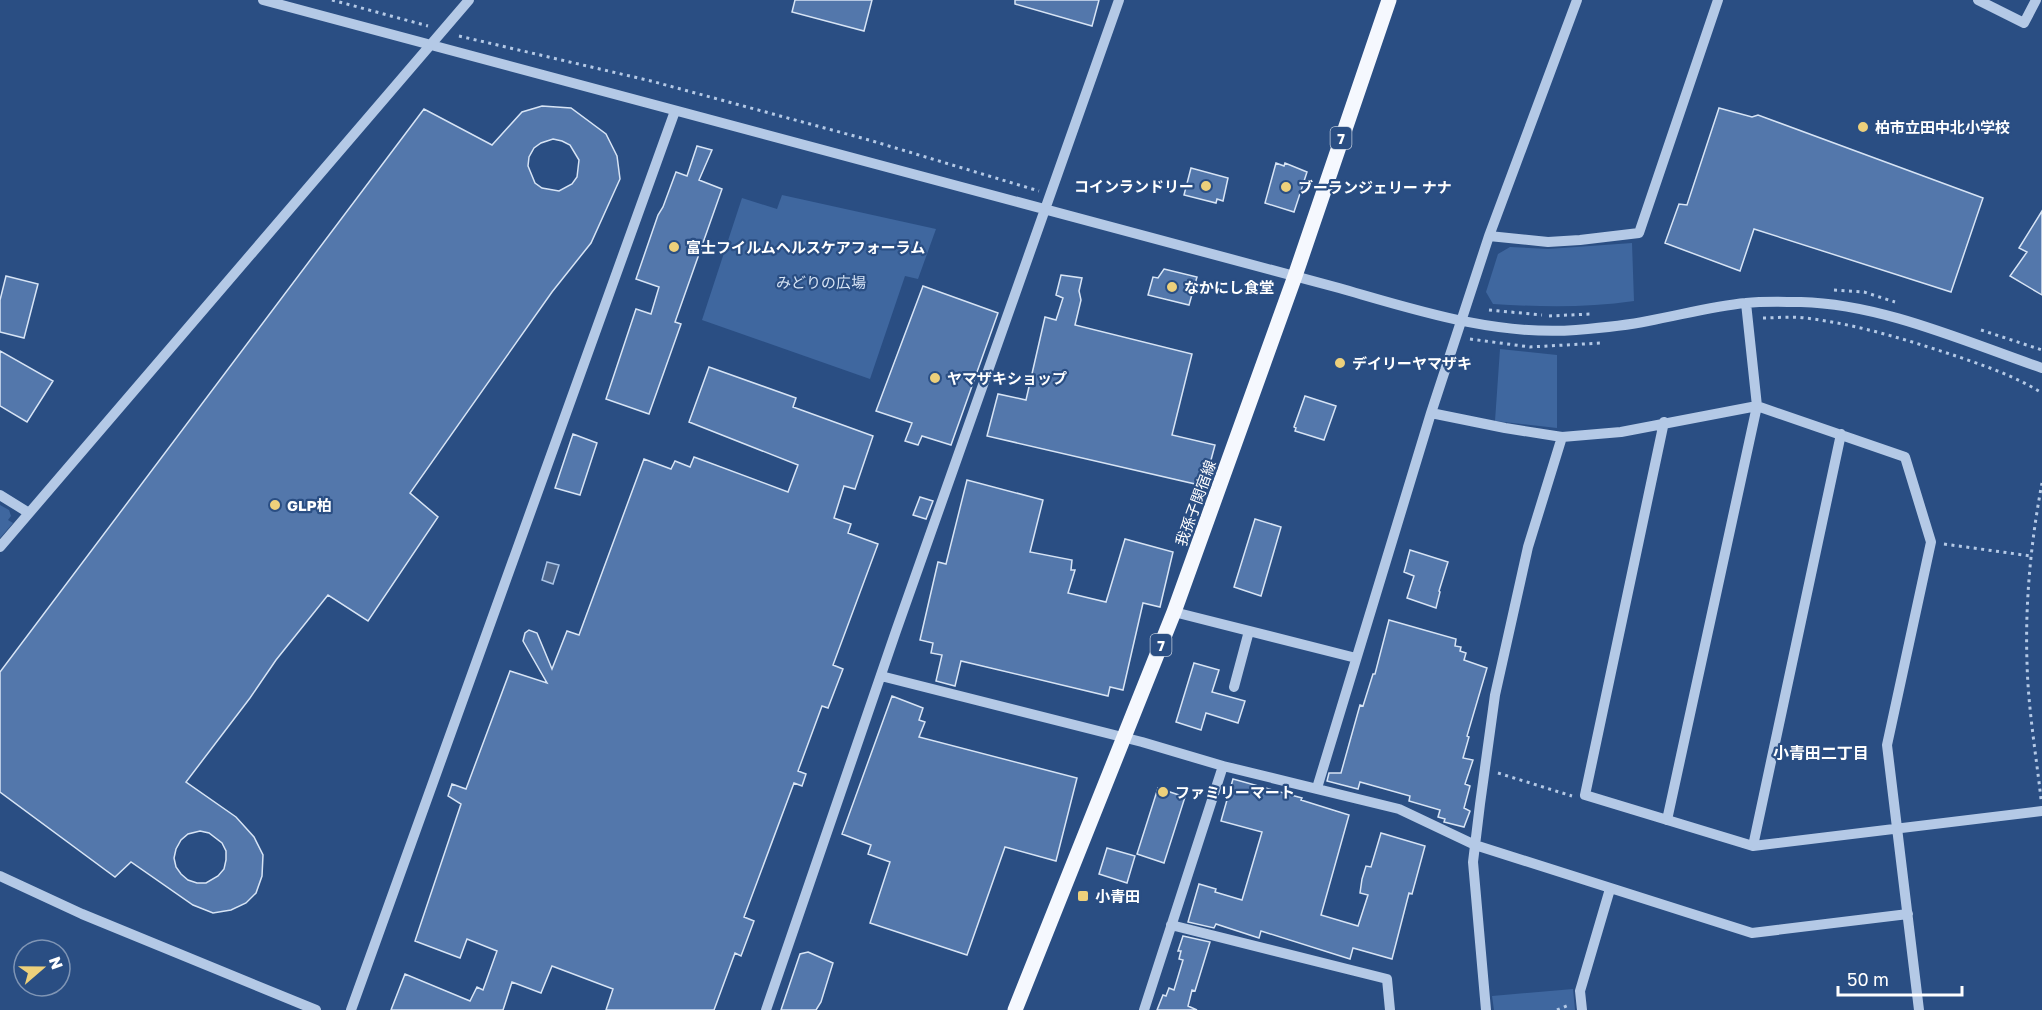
<svg xmlns="http://www.w3.org/2000/svg" width="2042" height="1010" font-family="'Golos Text','Noto Sans JP',sans-serif">
<rect width="100%" height="100%" fill="#2a4e83"/>
<path fill="#3f679f" d="M782,195L936,229L918,279L905,276L870,379L702,320L742,198L777,209Z
M1632,243L1634,301C1586,308 1541,307 1493,304L1486,292L1498,254L1510,247L1548,249Z
M1500,349L1557,355V428L1495,421Z
M0,505L9,510L11,516L8,520L13,523L0,538Z
M1573,989L1575,1010H1494L1492,996Z"/>
<path fill="#50698f" stroke="#a9c3e6" stroke-width="1.5" d="M547,562L559,565L553,584L542,580Z"/>
<path fill="#5377ab" stroke="#d7e4f5" stroke-width="1.5" fill-rule="evenodd" d="M795,0H872L864,31L792,12Z
M1015,0H1099L1092,26L1015,4Z
M542,106L571,108L606,134L617,156L620,179L591,243L552,292L410,493L438,517L368,621L328,595L276,660L250,698L186,782L236,817L254,837L263,855L262,876L256,893L246,903L231,910L213,913L193,905L131,862L115,877L0,792V672L424,109L492,145L522,112ZM553,139L562,141L570,145L579,160L577,177L572,184L559,191L542,188L535,183L528,166L529,157L534,148L541,143ZM200,831L209,833L222,843L226,851V860L224,869L218,876L206,883H197L188,880L181,874L176,867L174,858L176,849L181,840L188,834Z
M1719,108L1752,117L1758,115L1983,198L1951,292L1754,229L1740,271L1665,243L1679,204L1687,205Z
M697,146L712,150L699,180L722,189L675,322L681,324L649,414L606,399L636,309L651,314L659,287L636,279L658,215L663,207L676,172L687,176Z
M1276,163L1284,166L1285,163L1307,172L1294,212L1265,203Z
M1191,168L1228,178L1223,201L1217,199L1216,203L1184,195Z
M2042,211V295L2010,276L2027,252L2019,248Z
M1164,269L1197,277L1189,305L1148,295L1153,277L1158,278Z
M1061,275L1082,278L1079,291L1081,300L1075,325L1192,354L1172,435L1215,445L1204,486L987,436L998,394L1026,400L1045,317L1056,320L1063,298L1056,295Z
M6,276L38,284L24,338L0,332V300Z
M923,286L998,313L951,445L922,436L918,445L905,441L912,423L876,411Z
M0,351L53,381L27,422L0,406Z
M709,367L796,398L793,407L873,436L855,489L844,486L834,518L851,524L848,533L878,544L833,665L843,669L828,708L822,706L798,771L806,774L802,786L794,783L744,917L754,921L741,956L735,953L714,1010H606L613,989L552,966L541,993L512,982L503,1010H391L405,974L470,1001L477,987L483,990L497,951L467,939L460,958L415,941L461,804L448,796L452,784L466,789L510,671L547,683L523,641L525,633L529,630L537,633L552,669L567,631L579,635L644,459L671,469L675,461L690,467L694,457L788,492L798,465L689,422Z
M1305,396L1336,406L1324,440L1295,431L1296,428L1294,427Z
M573,434L597,443L580,495L555,488Z
M967,480L1043,500L1030,552L1072,560L1071,570H1075L1068,593L1106,602L1125,539L1173,552L1160,607L1143,603L1123,690L1110,687L1108,696L961,661L955,686L936,681L942,655L931,653L933,643L920,640L938,562L946,564Z
M920,497L933,501L926,519L913,515Z
M1255,519L1281,527L1261,596L1234,587Z
M1410,550L1448,562L1439,591L1440,592L1436,608L1407,598L1414,576L1404,572Z
M1389,620L1456,639L1455,646L1461,647L1460,651L1466,653L1464,660L1487,668L1467,736L1469,737L1463,758L1473,760L1465,784L1470,786L1464,808L1470,811L1464,827L1444,822L1445,819L1438,817L1440,810L1409,801L1410,796L1360,782L1358,789L1327,781L1329,773H1341L1360,705L1363,706L1373,674H1375Z
M1194,663L1219,670L1212,692L1245,701L1238,723L1206,713L1201,730L1176,722Z
M892,696L923,708L919,720L925,722L919,737L1077,778L1056,861L1005,847L967,955L870,923L890,862L868,854L871,845L842,834Z
M1233,779L1302,798L1301,800L1349,815L1321,915L1358,926L1368,895L1360,893L1362,879L1366,866L1371,867L1381,833L1425,846L1412,894L1409,893L1392,959L1353,948L1350,959L1261,931L1259,938L1216,924L1214,928L1188,922L1199,884L1216,889L1215,892L1242,900L1262,832L1221,821Z
M1158,788L1185,797L1164,863L1137,854Z
M1107,848L1135,856L1127,883L1099,874Z
M1183,936L1210,942L1195,991L1192,990L1188,1006L1197,1010H1157L1163,995L1166,996L1169,988L1174,990L1183,960L1179,959L1181,951H1178Z
M808,952L833,963L821,1002L816,1010H781L800,954Z"/>
<g fill="none" stroke-linecap="round" stroke-linejoin="round">
<path stroke="#b4c9e6" stroke-width="3" stroke-dasharray="3 4.5" stroke-linecap="butt" d="M332,0L428,26
M459,36L651,81L869,140L1039,191
M1834,290L1864,292L1895,302
M1489,310L1542,315
M1549,316L1590,314
M1763,318C1777,318 1791,316 1805,318C1856,324 1904,339 1953,355C1983,365 2015,376 2042,393
M1981,330L2042,350
M1470,339L1530,347L1601,343
M1944,544L2031,556
M1498,773L1572,796
M2041,799C2036,754 2028,708 2027,662C2025,602 2031,541 2042,483
M1557,1010L1569,1005"/>
<path stroke="#b4c9e6" stroke-width="10" d="M263,0L1339,288C1416,310 1494,336 1576,330C1600,328 1624,326 1648,321C1681,315 1713,306 1746,303C1764,301 1783,302 1801,302C1882,304 1966,342 2042,368
M1978,0L2024,23L2036,0
M1489,236L1548,242L1580,240L1639,233L1718,0
M1431,413L1505,428L1562,437L1621,432L1757,406L1905,457L1931,542L1887,745L1919,1010
M1664,422L1585,795L1753,846L2042,811
M0,495L29,513
M0,547L469,0
M1174,612L1356,658
M881,676L1142,742L1223,766L1399,809L1475,845L1752,933L1908,914
M1234,687L1249,631
M1317,788L1431,413L1489,236L1577,0
M1667,820L1757,406L1746,303
M1753,846L1841,434
M0,876L82,914L316,1010
M1171,925L1387,979L1390,1010
M351,1010L675,111
M766,1010L896,631L1119,0
M1144,1010L1223,766
M1486,1010L1473,862L1480,804L1495,695L1528,547L1562,437
M1582,1010L1580,991L1610,889"/>
<path stroke="#f5f8fe" stroke-width="15" d="M1015,1010L1174,612L1295,276L1389,0"/>
</g>
<g fill="#edd07b" stroke="#2a4e83" stroke-width="2">
<circle cx="1863" cy="127" r="6"/>
<circle cx="1206" cy="186" r="6"/>
<circle cx="1286" cy="187" r="6"/>
<circle cx="674" cy="247" r="6"/>
<circle cx="1172" cy="287" r="6"/>
<circle cx="1340" cy="363" r="6"/>
<circle cx="935" cy="378" r="6"/>
<circle cx="275" cy="505" r="6"/>
<circle cx="1163" cy="792" r="6"/>
<rect x="1077" y="890" width="12" height="12" rx="3"/>
</g>
<g text-anchor="middle" dominant-baseline="central" stroke-width="4.5" stroke-linejoin="round" paint-order="stroke">
<g fill="#2a4e83" stroke="#bfcada" stroke-width="1.5">
<rect x="1330.5" y="127" width="21" height="22" rx="4.5"/>
<rect x="1150.5" y="634" width="21" height="22" rx="4.5"/>
</g>
<g font-size="14" font-weight="bold" fill="#fff">
<text x="1341" y="138">7</text>
<text x="1161" y="645">7</text>
</g>
<g font-size="15" font-weight="bold" fill="#fff" stroke="#2a4e83" text-anchor="start">
<text x="1875" y="127">柏市立田中北小学校</text>
<text x="1194" y="186" text-anchor="end">コインランドリー</text>
<text x="1298" y="187">ブーランジェリー ナナ</text>
<text x="686" y="247">富士フイルムヘルスケアフォーラム</text>
<text x="1184" y="287">なかにし食堂</text>
<text x="1352" y="363">デイリーヤマザキ</text>
<text x="947" y="378">ヤマザキショップ</text>
<text x="287" y="505">GLP柏</text>
<text x="1175" y="792">ファミリーマート</text>
<text x="1095" y="896">小青田</text>
</g>
<g font-size="15" fill="#d7e4f5" stroke="#2a4e83">
<text x="821" y="282">みどりの広場</text>
</g>
<g font-size="15" fill="#fff" stroke="#2a4e83">
<text transform="translate(1195 503) rotate(-70)">我孫子関宿線</text>
</g>
<g font-size="16" font-weight="bold" fill="#fff" stroke="#2a4e83">
<text x="1821" y="753">小青田二丁目</text>
</g>
</g>
<g transform="translate(42 968) rotate(70)"><circle r="28" fill="#2a4e83" stroke="#7f95b5" stroke-width="1.5"/>
<path d="M0-4.5L10 22L0 15L-10 22Z" fill="#edd07b"/>
<text y="-9" font-size="16" font-weight="bold" text-anchor="middle" fill="#ffffff">N</text>
</g>
<path d="M1838 986v9h124v-9" fill="none" stroke="#ffffff" stroke-width="3"/>
<text x="1847" y="986" font-size="18" fill="#ffffff" stroke="#2a4e83" stroke-width="4.5" paint-order="stroke">50 m</text>
</svg>
